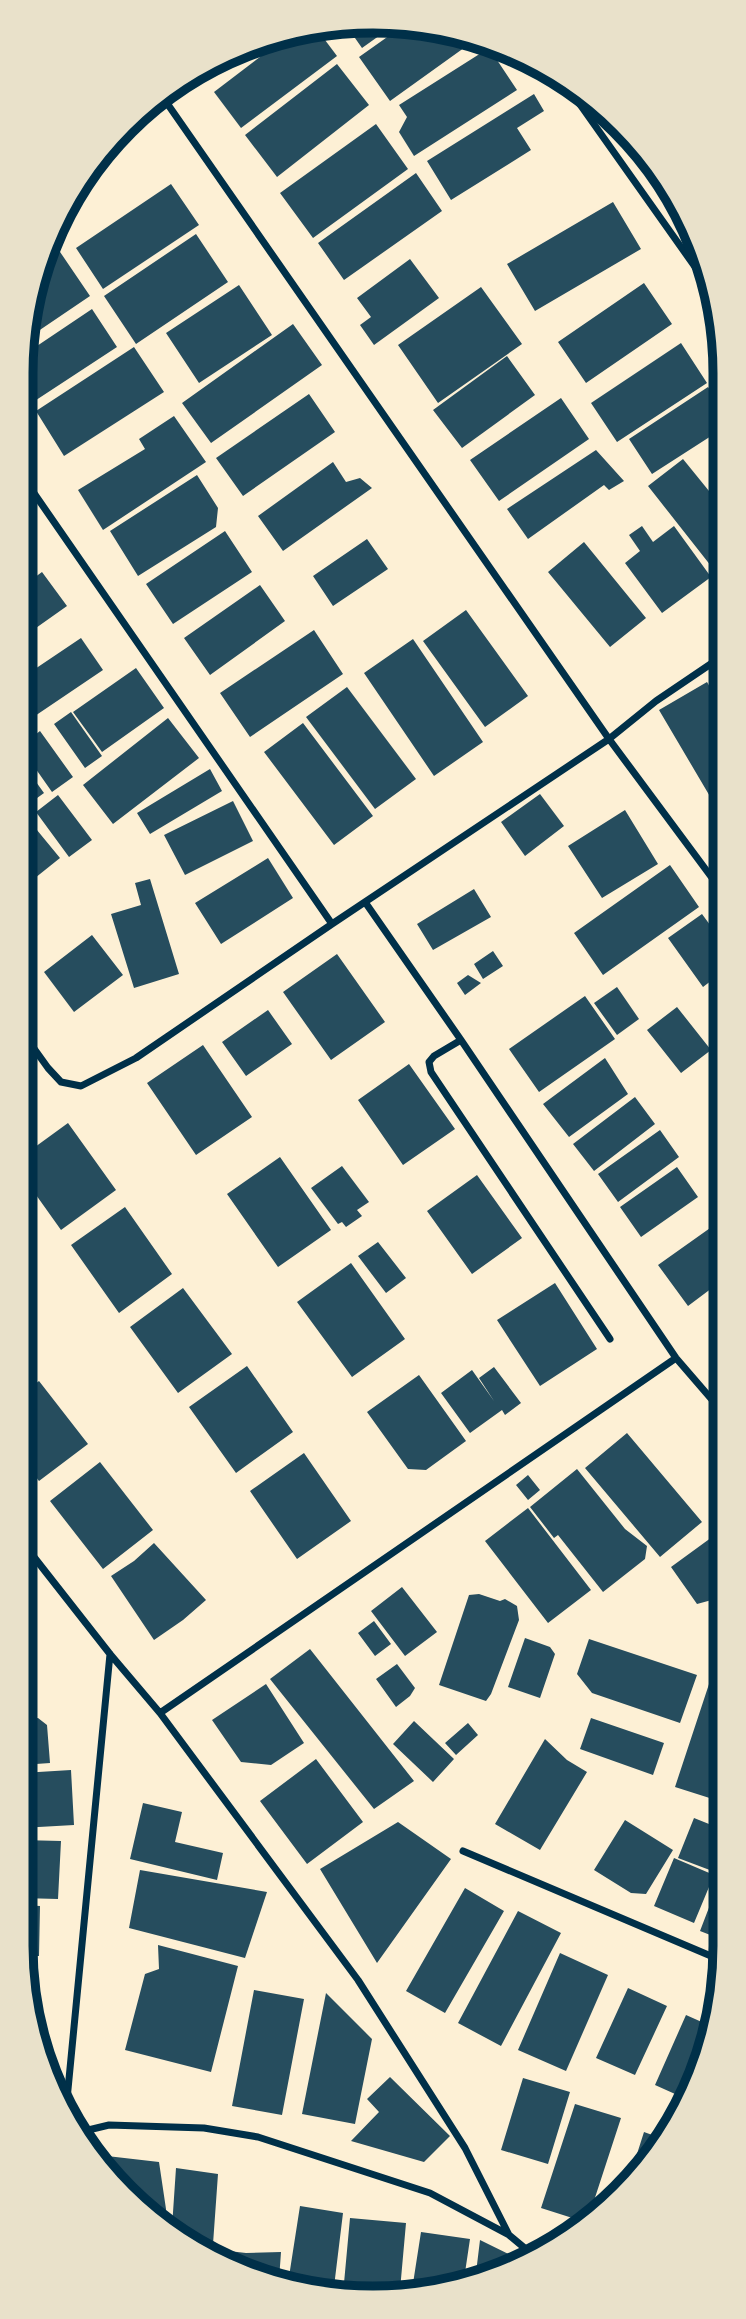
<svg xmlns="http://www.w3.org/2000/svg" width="746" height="2319" font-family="'Open Sans',sans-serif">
<rect width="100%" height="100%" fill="#fdf0d5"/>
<path fill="#264d5e" d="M305,28H316L337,56L241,128L214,92L293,32Z
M348,28H390L362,48Z
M400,28H442L475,40L390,101L359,57Z
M489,48L517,90L414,156L399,132L407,117L399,105Z
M337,64L369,105L277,177L245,135Z
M534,94L544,111L517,128L531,150L451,200L427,161Z
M376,124L408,169L313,238L280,193Z
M416,173L442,211L344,280L318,243Z
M171,184L199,225L103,289L76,248Z
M613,202L641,249L535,311L507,264Z
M196,234L228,282L136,344L104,296Z
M56,246L90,296L28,338V304L41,273L44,271L42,269L50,250Z
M410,259L439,298L374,345L360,325L371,317L357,298Z
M644,283L672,324L586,383L558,342Z
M239,285L272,335L199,383L166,333Z
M481,287L522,344L438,403L398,345Z
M92,309L117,347L27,406L28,352Z
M293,324L322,365L211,443L182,403Z
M681,343L707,383L617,442L591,403Z
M134,347L164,392L64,456L36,411Z
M507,356L535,395L462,448L433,410Z
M708,387L722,408V429L652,474L629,439Z
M309,394L335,432L243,496L216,458Z
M561,398L589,439L499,501L470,460Z
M174,416L206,462L103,530L78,490L145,449L139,439Z
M596,450L624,481L609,490L604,485L528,539L507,509Z
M683,459L722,507L721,558L711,566L648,486Z
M333,462L346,482L360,478L372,488L283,551L258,516Z
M197,475L218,508L216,527L138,576L110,531Z
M642,526L653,542L674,526L711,577L662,613L625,563L640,551L629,535Z
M225,531L252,572L173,624L146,584Z
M367,539L388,569L333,606L313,576Z
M584,542L646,618L610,647L548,572Z
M27,544L37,558L27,565Z
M42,572L67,606L26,635L27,583Z
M260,585L285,621L210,675L184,638Z
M466,610L528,696L485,727L423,641Z
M314,630L343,674L250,737L220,693Z
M81,638L103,670L26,722V675Z
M413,639L483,742L434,776L364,673Z
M136,668L164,708L102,752L73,712Z
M707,682L721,706V808L718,810L659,710Z
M347,687L416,779L375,809L306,717Z
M71,712L102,756L85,768L54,724Z
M168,718L199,758L113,824L83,785Z
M303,723L373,816L334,845L264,752Z
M40,731L73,777L52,792L26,755V742Z
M26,768L44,793L26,806Z
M210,769L222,791L150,834L137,813Z
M540,794L564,826L525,856L501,822Z
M58,795L92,840L69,857L36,812Z
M233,801L253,841L185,875L164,835Z
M625,810L658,864L602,898L568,846Z
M32,824L60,858L25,886L26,830Z
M268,858L293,898L221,944L195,903Z
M670,865L699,907L603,975L574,933Z
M150,879L179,974L134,988L111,914L141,905L135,883Z
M474,889L491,917L433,950L417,924Z
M702,914L721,940L720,974L703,987L668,938Z
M92,935L123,975L74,1012L44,972Z
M493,951L503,966L483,979L474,964Z
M337,954L385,1022L331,1060L283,992Z
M468,975L481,983L465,995L457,983Z
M617,987L639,1019L617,1035L594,1003Z
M585,996L615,1039L539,1092L509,1049Z
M677,1007L711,1050L681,1073L647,1030Z
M268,1010L292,1044L246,1076L222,1042Z
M203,1045L252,1117L196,1155L147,1083Z
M605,1058L628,1094L569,1137L543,1104Z
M409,1064L455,1129L403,1165L358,1100Z
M635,1097L655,1124L594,1171L573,1144Z
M68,1123L116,1190L61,1230L24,1178V1155Z
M660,1130L679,1157L618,1202L598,1174Z
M280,1157L331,1230L278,1267L227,1194Z
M342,1166L369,1202L357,1210L362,1216L346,1227L342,1222L338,1224L311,1188Z
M677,1167L698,1197L641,1237L620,1207Z
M477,1175L522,1238L472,1274L427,1211Z
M125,1207L172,1274L119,1313L71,1245Z
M720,1221V1282L688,1306L658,1265Z
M378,1242L406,1278L386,1293L358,1256Z
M351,1263L405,1339L352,1377L297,1302Z
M555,1283L597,1349L540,1386L497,1320Z
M183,1288L232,1354L178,1393L130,1327Z
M247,1366L293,1432L236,1473L189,1407Z
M494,1367L521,1403L505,1415L502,1410L470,1433L441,1393L472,1370L494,1401L479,1378Z
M419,1375L466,1441L426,1470L408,1469L367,1412Z
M39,1381L88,1444L39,1481L23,1460V1393Z
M627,1433L702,1522L660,1557L585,1468Z
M304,1453L351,1521L297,1559L250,1491Z
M100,1462L153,1530L103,1569L50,1501Z
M577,1469L625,1529L647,1546L645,1559L603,1592L558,1535L554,1538L530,1507Z
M528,1475L540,1490L528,1500L516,1485Z
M528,1508L591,1590L548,1623L485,1541Z
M719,1532V1598L697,1604L671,1567Z
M154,1543L206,1600L183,1620L154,1640L111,1576L134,1561Z
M402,1587L437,1632L405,1656L371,1611Z
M479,1594L500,1601L505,1599L517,1606L519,1620L491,1694L486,1701L439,1685L469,1595Z
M374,1621L391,1644L375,1656L358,1633Z
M525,1638L550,1647L555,1654L540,1698L508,1687Z
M589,1639L697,1675L680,1723L592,1693L577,1674Z
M310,1649L414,1781L374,1809L270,1679Z
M397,1664L415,1688L410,1696L396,1707L376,1679Z
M711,1678L719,1680V1801L675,1787Z
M266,1684L304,1743L271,1765L241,1762L212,1720Z
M38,1718L47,1725L50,1763L22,1765V1719Z
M591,1718L664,1743L653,1775L580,1749Z
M414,1721L454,1759L433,1782L393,1744Z
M468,1723L478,1735L456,1755L445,1743Z
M545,1739L567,1760L587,1772L540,1850L495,1824Z
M316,1759L363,1822L307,1864L260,1801Z
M71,1770L74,1825L21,1828L22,1773Z
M143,1803L182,1812L175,1842L223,1853L217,1880L130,1859Z
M694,1818L719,1828L718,1863L715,1872L678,1858Z
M625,1820L673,1850L646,1894L631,1893L594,1870Z
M398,1822L451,1859L377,1963L320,1869Z
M21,1840L61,1841L58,1899L21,1898Z
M674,1858L714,1875L694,1923L654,1906Z
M140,1870L267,1892L245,1958L129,1928Z
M718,1884V1938L700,1931Z
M465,1888L504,1911L445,2013L406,1991Z
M21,1905L40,1906L39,1956H23Z
M518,1911L561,1933L501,2046L458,2023Z
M158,1945L238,1966L211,2072L125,2050L145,1974L159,1969Z
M560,1953L608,1975L566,2071L518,2050Z
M628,1988L667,2006L635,2075L596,2058Z
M254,1990L304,1999L282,2115L232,2106Z
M326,1993L372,2039L355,2124L302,2114Z
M686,2015L713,2027L684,2098L655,2085Z
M390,2077L450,2136L424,2162L351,2141L379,2112L367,2099Z
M523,2078L570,2092L548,2164L501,2150Z
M575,2104L621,2118L588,2219L585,2222L541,2208Z
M644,2132L666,2140L629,2179Z
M107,2156L159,2162L166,2209L165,2222L109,2178L105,2173Z
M176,2168L218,2174L212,2258L172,2227Z
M300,2206L343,2213L333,2295L288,2283Z
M350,2218L406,2223L400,2290L343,2294Z
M421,2232L470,2239L463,2286L412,2290Z
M480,2240L521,2260L475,2281Z
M220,2250L246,2253L281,2252L279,2280L220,2262Z"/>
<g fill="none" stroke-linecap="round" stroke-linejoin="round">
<path stroke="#003049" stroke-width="7" d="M562,79L710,288
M162,96L609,739L721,890
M27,483L332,924
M365,902L461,1040L676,1358L720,1409
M25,1036L48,1068L61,1082L81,1086L136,1058L332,924L609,739L656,701L721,657
M461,1040L434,1056L429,1062L431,1072L610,1339
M23,1543L110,1654L160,1713L358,1980L465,2148L509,2235L533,2255
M160,1713L676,1358
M463,1851L718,1959
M66,2110L110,1654
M80,2132L109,2125L204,2128L258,2137L430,2193L509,2235"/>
</g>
<path d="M0 0H746V2319H0ZM373 33H373A340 340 0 0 1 713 373V1946A340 340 0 0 1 373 2286H373A340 340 0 0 1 33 1946V373A340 340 0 0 1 373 33Z" fill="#e9e1ca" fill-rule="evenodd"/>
<path fill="none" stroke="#003049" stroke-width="9" d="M373 33H373A340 340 0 0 1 713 373V1946A340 340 0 0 1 373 2286H373A340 340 0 0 1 33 1946V373A340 340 0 0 1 373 33Z"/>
</svg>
